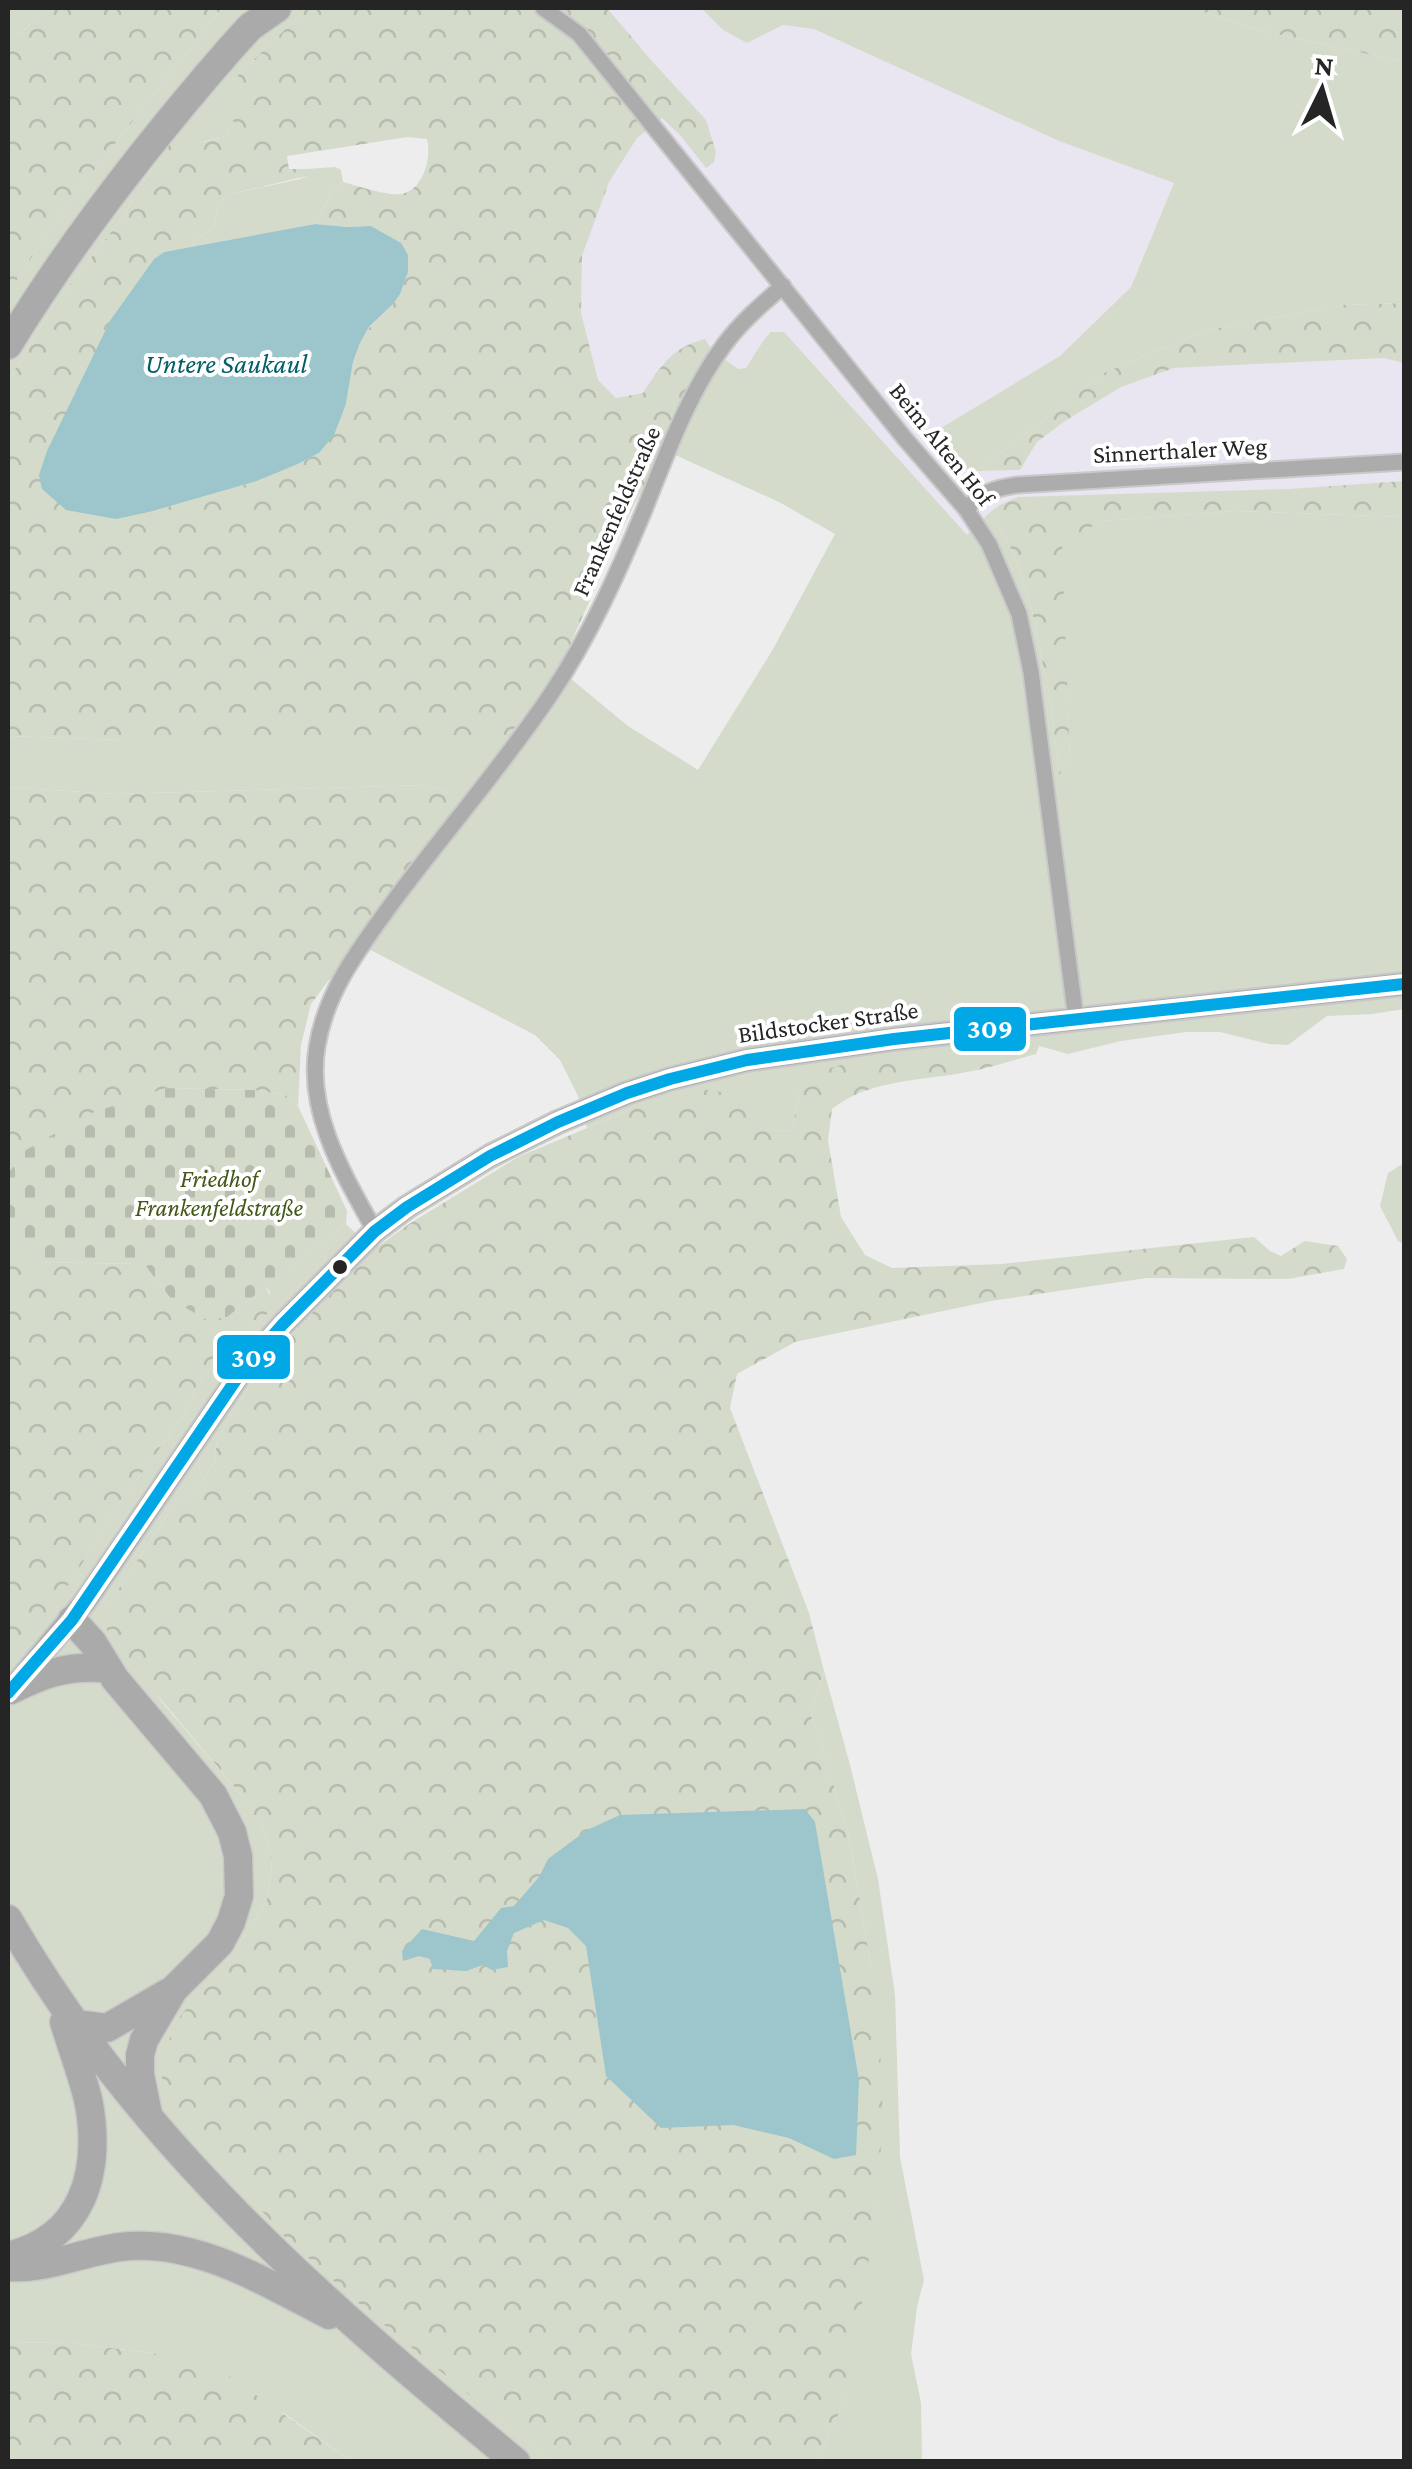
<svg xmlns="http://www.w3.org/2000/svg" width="1412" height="2469" font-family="'Crimson Pro',serif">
<defs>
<pattern id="forest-crowns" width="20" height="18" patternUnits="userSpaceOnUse" patternTransform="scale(2.5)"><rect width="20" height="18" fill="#d4dbcb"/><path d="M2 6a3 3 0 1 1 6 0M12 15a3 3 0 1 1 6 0" fill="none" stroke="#b6bcae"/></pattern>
<pattern id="cemetery-stones" width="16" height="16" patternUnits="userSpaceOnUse" patternTransform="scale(2.5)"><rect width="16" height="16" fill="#d4dbcb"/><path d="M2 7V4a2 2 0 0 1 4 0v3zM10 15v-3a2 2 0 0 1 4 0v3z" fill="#b6bcae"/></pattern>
</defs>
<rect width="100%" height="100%" fill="#ededed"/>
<path fill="#e9e5f1" d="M607,8H701L723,30L747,43L783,25L814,29L1059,141L1174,183L1131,287L1060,356L941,428L977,471L1020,470L1037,442L1065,421L1121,387L1174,368L1384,358L1404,363V481L990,512L967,536L784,332H771L763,341L746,368L738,369L712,350L705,339L663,363L643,393L616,398L598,380L581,313L582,256L609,182L637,138L662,117L681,136L651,60Z"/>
<path fill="#d4dbcb" d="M8,8H47L19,35L8,32Z
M222,8H307L229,84L234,122L225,137L163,150L122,218L54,305L8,381V293L68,203Z
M701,8H1192L1254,29L1404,62V303L1343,305L1207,330L1106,372L977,471L953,466L934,439L941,428L1060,356L1131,287L1174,183L1059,141L814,29L783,25L747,43L723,30Z
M335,167L341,170L343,182L334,189L315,224L192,247L193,242L214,227L218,205L226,195L300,179L307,176V169Z
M771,332H784L967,535L990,512L1014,554L1031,606L1051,703L1059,774L1070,760L1061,543L1102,521L1236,511L1404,517V1009L1372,1014L1327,1016L1288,1045L1269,1044L1220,1032H1186L1121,1041L1068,1054L1039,1046L1030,1039L800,1092L792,1130L778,1131L630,1110L587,1128L580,1100L560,1060L535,1035L357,943L451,794L426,785L114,794L8,787V736L123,740L559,669L628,726L698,770L772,651L835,534L779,502L662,449L712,350L738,369L746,368L763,341Z
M1404,1163V1244L1398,1241L1380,1206L1388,1173Z
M346,1224L373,1250L288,1338L250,1385L217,1439L215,1461L199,1486L169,1512L107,1607L161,1701L243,1797L265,1832L272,1865L268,1897L258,1916L225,1963L372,2314L549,2461H351L285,2414L151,2353L70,2343L8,2342V1646L70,1583L118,1506L184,1415L204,1375L270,1311V1292L265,1287Z
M824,1671L849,1761L878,1879L895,1995L900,2157L924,2280L917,2307L911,2354L921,2403L922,2461H817L844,2402L879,2196L871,1966L848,1830L811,1716Z"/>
<path fill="url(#forest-crowns)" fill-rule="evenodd" d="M47,8H222L68,203L8,293V32L19,35Z
M307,8H607L651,60L706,120L716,152L714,162L706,168L681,136L662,118L637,138L609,182L582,256L581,313L598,380L616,398L643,393C661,366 672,347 705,339L712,350L621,531L559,669L545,692L509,734L479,742L123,740L8,736V381L54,305L122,218L163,150L185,131L196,132L203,142L225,137L234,122L223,104L229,84ZM408,137L427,139C432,158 423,191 401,194C387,196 358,186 343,182L334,189L315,224L348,227L371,226L400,243L408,255V272L392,305L369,328L360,343L353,362L346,404L319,453L298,464L257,481L153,511L111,319L154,259L164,252L192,247L193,242L214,227L218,205L226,195L307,176V169H289L287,156Z
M1192,8H1404V62L1254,29Z
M1404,303V363L1384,358L1174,368L1121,387L1065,421L1037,442L1020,470L977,471L1106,372L1207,330L1343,305Z
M1404,481V517L1236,511L1102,521L1062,543L1070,760L1059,775L1051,703L1031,606L1014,554L990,512L1000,505L1018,497L1289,489Z
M426,785L451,794L454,810L419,860L311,1004L301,1045L298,1106L285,1095L253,1090L166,1088L33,1262L144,1264L172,1300L227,1317L265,1287L273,1300L270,1311L204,1375L184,1415L118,1506L70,1583L37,1624L8,1646V787L114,794Z
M1031,1039L1039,1046L1036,1054C1013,1060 990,1068 967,1072C922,1081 869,1079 832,1109L828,1140L841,1217L865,1255L892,1268L1001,1264L1254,1237L1270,1251L1281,1256L1305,1241L1338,1246L1347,1259L1344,1269L1288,1279L1147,1278L991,1301L795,1342L737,1374L730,1408L809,1613L824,1671L811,1716L848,1830L871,1966L883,2085L879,2196L859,2321L844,2402L817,2461H549L371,2314L285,2237L204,2145L171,2098L162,2079V2057L178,2019L225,1963L258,1916L268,1897L272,1865L265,1832L243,1797L115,1645L105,1626L107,1607L169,1512L199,1486L215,1461L217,1439L250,1385L288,1338L373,1250L409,1224L518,1157L630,1110L702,1089L734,1094L758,1108L762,1128L778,1131L792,1130L800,1092L809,1075L844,1064Z
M8,2342L70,2343L151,2353L226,2374L351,2461H8Z"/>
<path fill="url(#cemetery-stones)" d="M166,1088L253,1090L285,1095L298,1106L347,1211L346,1224L227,1317L207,1320L172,1300L144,1264L33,1262L8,1226L10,1171L26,1150L89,1114Z"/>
<path fill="#9cc6cc" d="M315,224L348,227L371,226L401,243L408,255V272L400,294L392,305L369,327L360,343L353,362L346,404L334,435L319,453L298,464L257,481L153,511L116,519L66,510L42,489L39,475L47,451L111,319L154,259L164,252Z
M805,1809L815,1822L859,2080L856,2155L834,2159L789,2138L733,2125L661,2128L606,2076L586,1946L568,1928L544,1920L514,1933L507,1951L508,1967L492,1970L483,1965L466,1971L433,1969L430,1959L419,1956L403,1961L402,1951L422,1929L474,1941L501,1908L514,1906L539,1877L548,1859L587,1830L620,1815Z"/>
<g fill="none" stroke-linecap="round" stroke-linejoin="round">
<defs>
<path id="street" d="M543,8L579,34L906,440L966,509L989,544L1019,614L1031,672L1076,1019
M966,509C981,493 995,488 1017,485L1404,462
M375,1231C344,1175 306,1113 317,1047C326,990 360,948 393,902C444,833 501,768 549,697C589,638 618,573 645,508C667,453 689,392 724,345C741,322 762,304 783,286"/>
<path id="secondary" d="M15,1686L84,1603L244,1368L283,1324L375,1231L407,1207L490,1156L558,1122L627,1093L670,1079L747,1060L894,1039L1404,984"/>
<path id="highway" d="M8,345C72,240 149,142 230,49L250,27L277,8
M72,1620L93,1643L115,1679L213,1795L232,1832L238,1856L239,1896L231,1922L220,1943L174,1989L144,2040L140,2055V2075L148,2114
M11,1690C41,1675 65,1666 99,1668
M8,1919C136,2141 320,2300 516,2462
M76,2024L107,2028L169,1992
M8,2256C83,2238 101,2173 89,2104C83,2076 72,2049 64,2022
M8,2267C47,2270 82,2252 120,2247C194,2237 266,2283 329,2315"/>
</defs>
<use href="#street" stroke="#c9c9c9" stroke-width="19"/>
<use href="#secondary" stroke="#c9c9c9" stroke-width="26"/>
<use href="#highway" stroke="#c9c9c9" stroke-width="31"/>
<use href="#street" stroke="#acacac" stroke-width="15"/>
<use href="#secondary" stroke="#abacab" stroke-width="22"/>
<use href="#highway" stroke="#a9aaa9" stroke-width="28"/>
<defs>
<path id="bus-1" d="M8,1693L72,1620L244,1368L283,1324L375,1231L407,1207L490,1156L558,1122L627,1093L670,1079L747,1060L894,1039L1404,984"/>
</defs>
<use href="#bus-1" stroke="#fff" stroke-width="20"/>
<use href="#bus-1" stroke="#02a7e5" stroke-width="12"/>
</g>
<circle fill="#252526" stroke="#fff" stroke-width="4" cx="340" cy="1267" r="9"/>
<g text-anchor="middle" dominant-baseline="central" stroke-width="8" stroke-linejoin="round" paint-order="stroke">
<g font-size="25" fill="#252526" stroke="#fff">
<text transform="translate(942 444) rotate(51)">Beim Alten Hof</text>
<text transform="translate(1180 450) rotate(-3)">Sinnerthaler Weg</text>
<text transform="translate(616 511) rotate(-66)">Frankenfeldstraße</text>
<text transform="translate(828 1022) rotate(-8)">Bildstocker Straße</text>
</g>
<g font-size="25" font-style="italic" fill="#415818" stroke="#fff">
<text x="219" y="1178">Friedhof<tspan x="219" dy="29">Frankenfeldstraße</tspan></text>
</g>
<g font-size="28" font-style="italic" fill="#025e67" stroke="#fff">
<text x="226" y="363">Untere Saukaul</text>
</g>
</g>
<g stroke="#fff" stroke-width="4">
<rect x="952" y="1005" width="76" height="48" rx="10" fill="#02a7e5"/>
<rect x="215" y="1333" width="77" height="48" rx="10" fill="#02a7e5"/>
</g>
<g font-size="28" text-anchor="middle" font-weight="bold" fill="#fff">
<text x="990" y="1038">309</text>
<text x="254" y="1367">309</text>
</g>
<rect width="1412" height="2469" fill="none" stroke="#252526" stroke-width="20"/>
<g transform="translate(1322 90) rotate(5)" stroke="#ffffff" stroke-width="8" paint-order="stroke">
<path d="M0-8L18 38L0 25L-18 38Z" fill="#252526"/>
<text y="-15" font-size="28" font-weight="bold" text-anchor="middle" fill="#252526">N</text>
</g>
</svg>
